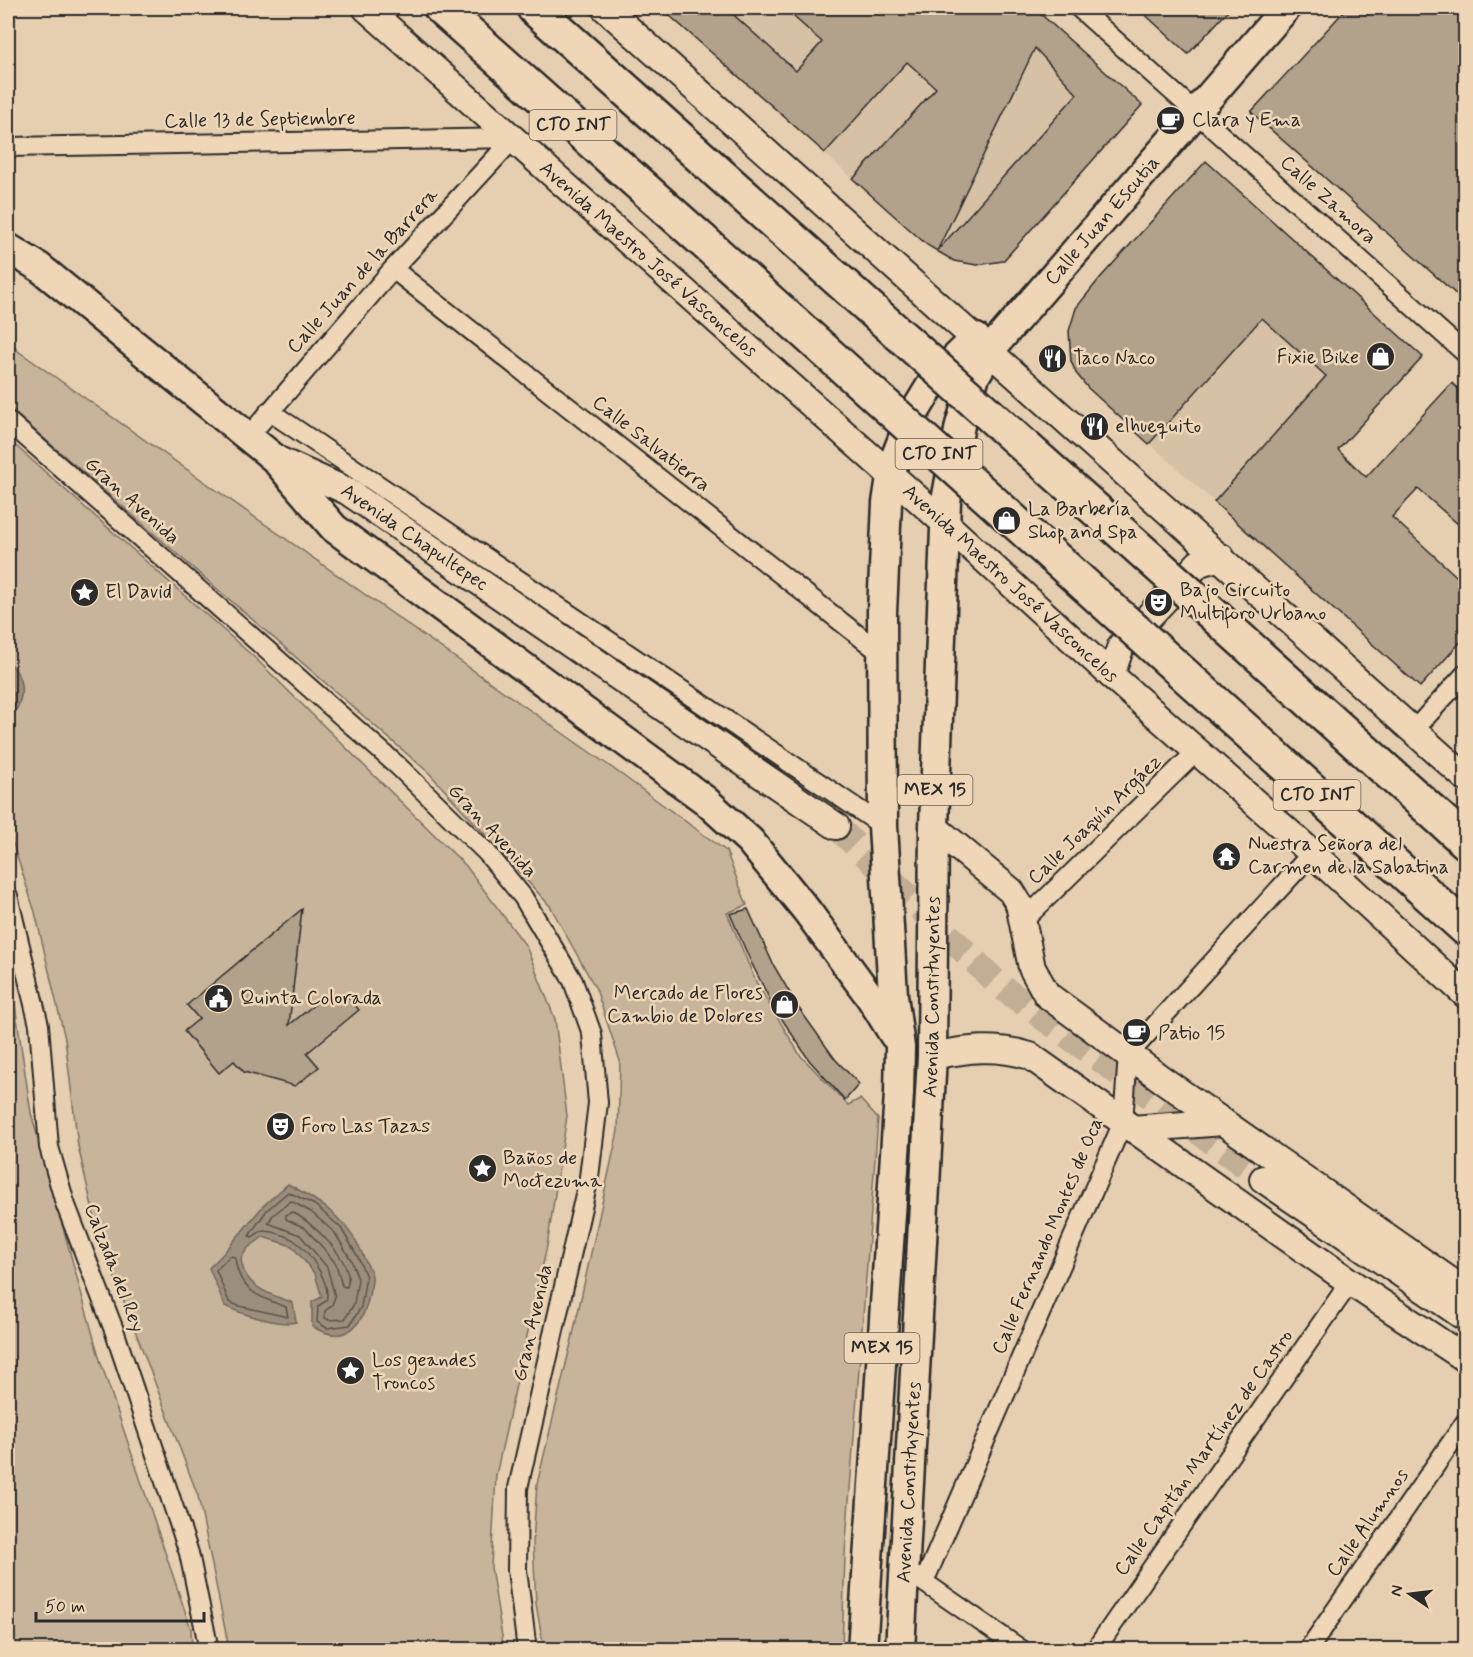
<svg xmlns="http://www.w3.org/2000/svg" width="1473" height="1657" font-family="Mynerve,sans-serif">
<rect width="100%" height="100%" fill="#e6cfb0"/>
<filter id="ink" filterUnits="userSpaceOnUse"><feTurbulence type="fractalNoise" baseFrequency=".0167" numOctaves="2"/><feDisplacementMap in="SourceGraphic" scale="12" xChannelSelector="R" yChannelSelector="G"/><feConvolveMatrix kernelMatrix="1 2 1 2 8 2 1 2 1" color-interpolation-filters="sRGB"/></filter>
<g filter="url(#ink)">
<path fill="#d6c1a5" d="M670,8H706L718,18L728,8H784L822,42L893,50L936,88L1008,8H1034L1095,62L1072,88L1078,93L1003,261L977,265L954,261L927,245L666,12Z
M1076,308L1262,318L1326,376L1380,318L1423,357L1338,450L1400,508L1364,547L1442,662L1420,687L1088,388L1076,373L1071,361L1069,344V331Z"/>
<path fill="#c8b49b" stroke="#7a7063" stroke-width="1.5" d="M8,339L18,351L611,767L726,851L747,905L727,913L756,982L800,1055L848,1105L860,1099L878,1119L845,1554L842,1649H544L536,1604L533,1542L537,1484L572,1339L618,1131L620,1061L596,989L550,906L429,773L16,414L8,405Z
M8,439L256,659L466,866L526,946L555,1019L567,1116L547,1246L496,1475L491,1567L504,1649H229L198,1496L98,1233L78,1146L65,1039L35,912L8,829Z
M8,957L31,1113L100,1360L191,1629L192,1649H8Z"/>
<path fill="#9c8e7b" stroke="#6f665b" stroke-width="1.5" d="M8,661C25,677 25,697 13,716L8,711Z
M288,1184C323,1203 350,1221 365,1260C367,1265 372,1272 372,1277C373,1282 370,1290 369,1295C363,1328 343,1346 312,1326V1302L322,1297L315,1274L292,1246L263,1237L248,1248L241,1258C243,1287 269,1294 293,1303L296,1322C282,1327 239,1313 225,1306L209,1268L223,1254L263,1206Z"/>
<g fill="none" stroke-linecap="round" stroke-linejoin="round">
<path stroke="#58534b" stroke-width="1.5" d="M288,1192L315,1205L341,1228L358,1257L366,1277L361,1307L350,1325L327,1328L317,1322L318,1306L326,1301C332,1284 309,1251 295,1241C288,1236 273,1231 264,1231C259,1231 256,1235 252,1237L249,1236L267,1210Z
M291,1201L311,1212L335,1233L351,1260L358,1279L354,1304L345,1319L329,1320L325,1318V1311L332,1305L335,1297L327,1267L300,1235L268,1223L273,1215Z
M292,1212C312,1222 356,1262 347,1287L342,1286L336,1264L324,1249L305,1228L286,1219V1215Z
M230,1256L235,1257C238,1291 258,1296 286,1307L288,1317L239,1306L229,1302L216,1270Z"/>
</g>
<path fill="#b2a18b" stroke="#2b2b2b" stroke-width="1.5" d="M661,8H726L796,71L822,42L784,8H1034L1142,105L1003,261L977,265L954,261L937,251L1077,94L1035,48L937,251L927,245L853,179L936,88L907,62L825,153Z
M1138,8H1231L1188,54Z
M1347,8H1466V303L1251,112Z
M1206,161L1423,357L1338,450L1366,477L1452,383L1466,396V531L1418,489L1392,517L1466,585V636L1420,687L1214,502L1326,376L1262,318L1149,444L1088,388L1076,373L1071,361L1069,331L1076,308L1100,278Z
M302,909L289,1025L330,992L337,1000L345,993L359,1010L307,1053L319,1067L295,1086L244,1072L234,1061L219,1073L184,1031L199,1019L187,1005Z
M748,909L774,966L798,1007L835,1059L859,1084L845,1100L809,1060L772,1004L750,960L730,914Z"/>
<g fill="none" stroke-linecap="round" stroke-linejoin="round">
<path stroke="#c1ae95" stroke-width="26" stroke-dasharray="26 13" stroke-linecap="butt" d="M836,826L999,985L1263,1179"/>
<defs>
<path id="street" d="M1079,8L1466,354
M8,147L514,138
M393,269L882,654
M269,411L883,826
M8,421L398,766L487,853L523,897L573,981L592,1034L598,1103L589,1177L518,1488L517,1570L527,1650
M248,437L393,269L514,138
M1413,731L1466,673
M8,896L39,1025L49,1147L65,1203L114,1330L189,1553L209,1650
M1023,921L1197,751
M915,1576L1022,1650
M924,1582L1123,1122L1128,1055L1312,853
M1095,1650L1350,1282
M1308,1650L1466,1421"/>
<g id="secondary">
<path id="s1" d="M366,8L946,524L1111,675L1312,853L1466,995"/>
<path d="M605,8L1466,778"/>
<path id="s2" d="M274,458L347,491L836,826"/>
<path d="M1111,675L1121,646L1199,563L1221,557"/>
<path d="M934,827L1011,891L1019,904L1032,968L1047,995L1163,1080L1466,1292"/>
<path d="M932,1056C967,1049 995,1045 1030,1056L1350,1282L1466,1359"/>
<path d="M1132,1129L1223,1122"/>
<path d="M1263,1179L1466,1318"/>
</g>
<g id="primary">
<path d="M8,248L39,267L274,458L334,528L705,800L750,841L807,911L871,998L894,1035"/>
<path d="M862,1650L899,1094L900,1047L893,995L883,826L882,612L887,503L893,464L910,420L936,377L976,338"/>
<path id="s3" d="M900,1650L932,1056L934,827L946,501L960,425L975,376L990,350L1286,8"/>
</g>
<path id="highway" d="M441,8L702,240
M534,8L742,194
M1217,618L1466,842
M1176,667L1466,929"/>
</defs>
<use href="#street" stroke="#2b2b2b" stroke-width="22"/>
<use href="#secondary" stroke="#2b2b2b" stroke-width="30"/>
<use href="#primary" stroke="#2b2b2b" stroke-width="33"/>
<use href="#highway" stroke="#2b2b2b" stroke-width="38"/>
<use href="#street" stroke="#eed6b6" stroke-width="18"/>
<use href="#secondary" stroke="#eed6b6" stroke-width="26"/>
<use href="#primary" stroke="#eed6b6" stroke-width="28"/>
<use href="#highway" stroke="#eed6b6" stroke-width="33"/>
<defs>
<path id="highway-bridge" d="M742,194L1217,618
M702,240L1176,667"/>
</defs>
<use href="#highway-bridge" stroke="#2b2b2b" stroke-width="38" stroke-linecap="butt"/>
<use href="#highway-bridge" stroke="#eed6b6" stroke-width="33"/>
</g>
</g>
<defs>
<symbol id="cafe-disc" viewBox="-11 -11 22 22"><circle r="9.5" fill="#2b2b2b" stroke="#eed6b6"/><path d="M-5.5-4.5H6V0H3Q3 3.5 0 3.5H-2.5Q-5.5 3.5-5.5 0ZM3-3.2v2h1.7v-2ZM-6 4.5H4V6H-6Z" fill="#fff"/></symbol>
<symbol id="shop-disc" viewBox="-11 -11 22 22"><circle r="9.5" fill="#2b2b2b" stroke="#eed6b6"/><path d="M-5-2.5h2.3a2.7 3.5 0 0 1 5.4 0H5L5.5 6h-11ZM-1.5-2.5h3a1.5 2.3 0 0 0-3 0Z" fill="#fff"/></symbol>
<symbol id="restaurant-disc" viewBox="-11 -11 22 22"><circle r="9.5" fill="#2b2b2b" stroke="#eed6b6"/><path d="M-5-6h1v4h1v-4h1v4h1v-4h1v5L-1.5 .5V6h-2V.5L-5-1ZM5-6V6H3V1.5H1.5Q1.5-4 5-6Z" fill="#fff"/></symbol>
<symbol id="sight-disc" viewBox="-11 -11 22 22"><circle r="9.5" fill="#2b2b2b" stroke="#eed6b6"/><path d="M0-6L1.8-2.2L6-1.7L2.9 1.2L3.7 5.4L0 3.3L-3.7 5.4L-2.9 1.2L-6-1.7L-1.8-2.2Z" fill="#fff"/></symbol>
<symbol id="theatre-disc" viewBox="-11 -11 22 22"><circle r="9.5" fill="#2b2b2b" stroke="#eed6b6"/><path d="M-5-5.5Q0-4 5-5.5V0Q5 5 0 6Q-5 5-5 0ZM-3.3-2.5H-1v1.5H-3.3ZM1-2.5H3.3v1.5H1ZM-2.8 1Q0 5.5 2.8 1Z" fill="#fff"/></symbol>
<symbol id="temple-disc" viewBox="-11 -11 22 22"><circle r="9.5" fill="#2b2b2b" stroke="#eed6b6"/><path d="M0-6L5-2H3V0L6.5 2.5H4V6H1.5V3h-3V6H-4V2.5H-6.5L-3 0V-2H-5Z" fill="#fff"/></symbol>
<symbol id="civic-disc" viewBox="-11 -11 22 22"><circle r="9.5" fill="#2b2b2b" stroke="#eed6b6"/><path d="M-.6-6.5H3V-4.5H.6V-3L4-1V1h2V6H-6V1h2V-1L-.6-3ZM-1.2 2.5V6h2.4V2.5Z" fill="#fff"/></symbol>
</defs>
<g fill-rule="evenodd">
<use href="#cafe-disc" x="1154" y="104" width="33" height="33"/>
<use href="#shop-disc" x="1364" y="340" width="33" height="33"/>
<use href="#restaurant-disc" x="1036" y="342" width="33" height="33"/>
<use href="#restaurant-disc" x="1078" y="410" width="33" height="33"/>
<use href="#shop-disc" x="990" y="504" width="33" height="33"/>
<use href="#sight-disc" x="68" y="576" width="33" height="33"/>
<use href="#theatre-disc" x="1142" y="586" width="33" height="33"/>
<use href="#temple-disc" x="1210" y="840" width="33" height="33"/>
<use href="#civic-disc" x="202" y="982" width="33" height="33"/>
<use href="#shop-disc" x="768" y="988" width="33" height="33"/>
<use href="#cafe-disc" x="1120" y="1016" width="33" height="33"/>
<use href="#theatre-disc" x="264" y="1110" width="33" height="33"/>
<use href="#sight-disc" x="466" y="1152" width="33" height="33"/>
<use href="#sight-disc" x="334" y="1354" width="33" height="33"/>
</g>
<g text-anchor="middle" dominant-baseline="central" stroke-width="5" stroke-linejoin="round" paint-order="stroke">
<g fill="#eed6b6" stroke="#665e55" stroke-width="1.5">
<rect x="529.5" y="110" width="87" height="30" rx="4.5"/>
<rect x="895.5" y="439" width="87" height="30" rx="4.5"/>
<rect x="897.5" y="775" width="75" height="30" rx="4.5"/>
<rect x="1273.5" y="780" width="87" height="30" rx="4.5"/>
<rect x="844.5" y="1333" width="75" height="30" rx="4.5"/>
</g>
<g font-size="18" font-weight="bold" fill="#2b2b2b">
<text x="573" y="125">CTO INT</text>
<text x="939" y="454">CTO INT</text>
<text x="935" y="790">MEX 15</text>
<text x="1317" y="795">CTO INT</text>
<text x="882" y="1348">MEX 15</text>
</g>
<g font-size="20" fill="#2b2b2b" stroke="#eed6b6">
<text transform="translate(260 120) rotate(-1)">Calle 13 de Septiembre</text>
<text transform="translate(1328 200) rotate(42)">Calle Zamora</text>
<text stroke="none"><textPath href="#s3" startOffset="1480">Calle Juan Escutia</textPath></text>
<text stroke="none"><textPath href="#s1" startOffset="378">Avenida Maestro José Vasconcelos</textPath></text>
<text transform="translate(363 271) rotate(-48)">Calle Juan de la Barrera</text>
<text transform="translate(651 444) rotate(38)">Calle Salvatierra</text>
<text transform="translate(132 501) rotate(42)">Gran Avenida</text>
<text stroke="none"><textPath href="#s2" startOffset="162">Avenida Chapultepec</textPath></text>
<text stroke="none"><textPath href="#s1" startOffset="864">Avenida Maestro José Vasconcelos</textPath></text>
<text transform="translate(1095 820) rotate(-44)">Calle Joaquín Argáez</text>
<text transform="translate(492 831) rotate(47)">Gran Avenida</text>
<text stroke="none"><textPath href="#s3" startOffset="654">Avenida Constituyentes</textPath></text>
<text transform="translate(1048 1236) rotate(-67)">Calle Fernando Montes de Oca</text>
<text transform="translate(114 1268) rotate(69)">Calzada del Rey</text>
<text transform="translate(533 1323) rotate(-77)">Gran Avenida</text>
<text transform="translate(1204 1453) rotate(-55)">Calle Capitán Martínez de Castro</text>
<text stroke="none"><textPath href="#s3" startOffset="168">Avenida Constituyentes</textPath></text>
<text transform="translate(1368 1523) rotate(-55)">Calle Alumnos</text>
</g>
<g font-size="20" fill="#2b2b2b" stroke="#eed6b6" text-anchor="start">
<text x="1192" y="120">Clara y Ema</text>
<text x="1359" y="357" text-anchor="end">Fixie Bike</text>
<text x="1073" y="358">Taco Naco</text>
<text x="1115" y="426">elhuequito</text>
<text x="1028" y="509">La Barbería<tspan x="1028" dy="23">Shop and Spa</tspan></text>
<text x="1180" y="590">Bajo Circuito<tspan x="1180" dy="23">Multiforo Urbano</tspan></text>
<text x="105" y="592">El David</text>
<text x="1248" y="844">Nuestra Señora del<tspan x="1248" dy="23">Carmen de la Sabatina</tspan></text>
<text x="763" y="993" text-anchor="end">Mercado de Flores<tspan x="763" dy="23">Cambio de Dolores</tspan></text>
<text x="240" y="998">Quinta Colorada</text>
<text x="1158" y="1033">Patio 15</text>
<text x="301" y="1126">Foro Las Tazas</text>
<text x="503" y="1158">Baños de<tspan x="503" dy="23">Moctezuma</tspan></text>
<text x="372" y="1360">Los geandes<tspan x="372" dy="23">Troncos</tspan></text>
</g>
</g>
<rect width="1473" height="1657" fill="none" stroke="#eed6b6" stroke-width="30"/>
<rect x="15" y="15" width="1443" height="1627" fill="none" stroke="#2b2b2b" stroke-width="2" filter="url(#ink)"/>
<g transform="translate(1410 1594) rotate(284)" stroke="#eed6b6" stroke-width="4.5" paint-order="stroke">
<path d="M0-4.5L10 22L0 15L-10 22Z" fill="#2b2b2b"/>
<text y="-9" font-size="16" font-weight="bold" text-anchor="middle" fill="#2b2b2b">N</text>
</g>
<path d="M36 1612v9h168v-9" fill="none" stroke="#2b2b2b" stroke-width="3"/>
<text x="45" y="1612" font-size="18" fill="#2b2b2b" stroke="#eed6b6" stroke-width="4.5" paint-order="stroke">50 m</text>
</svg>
